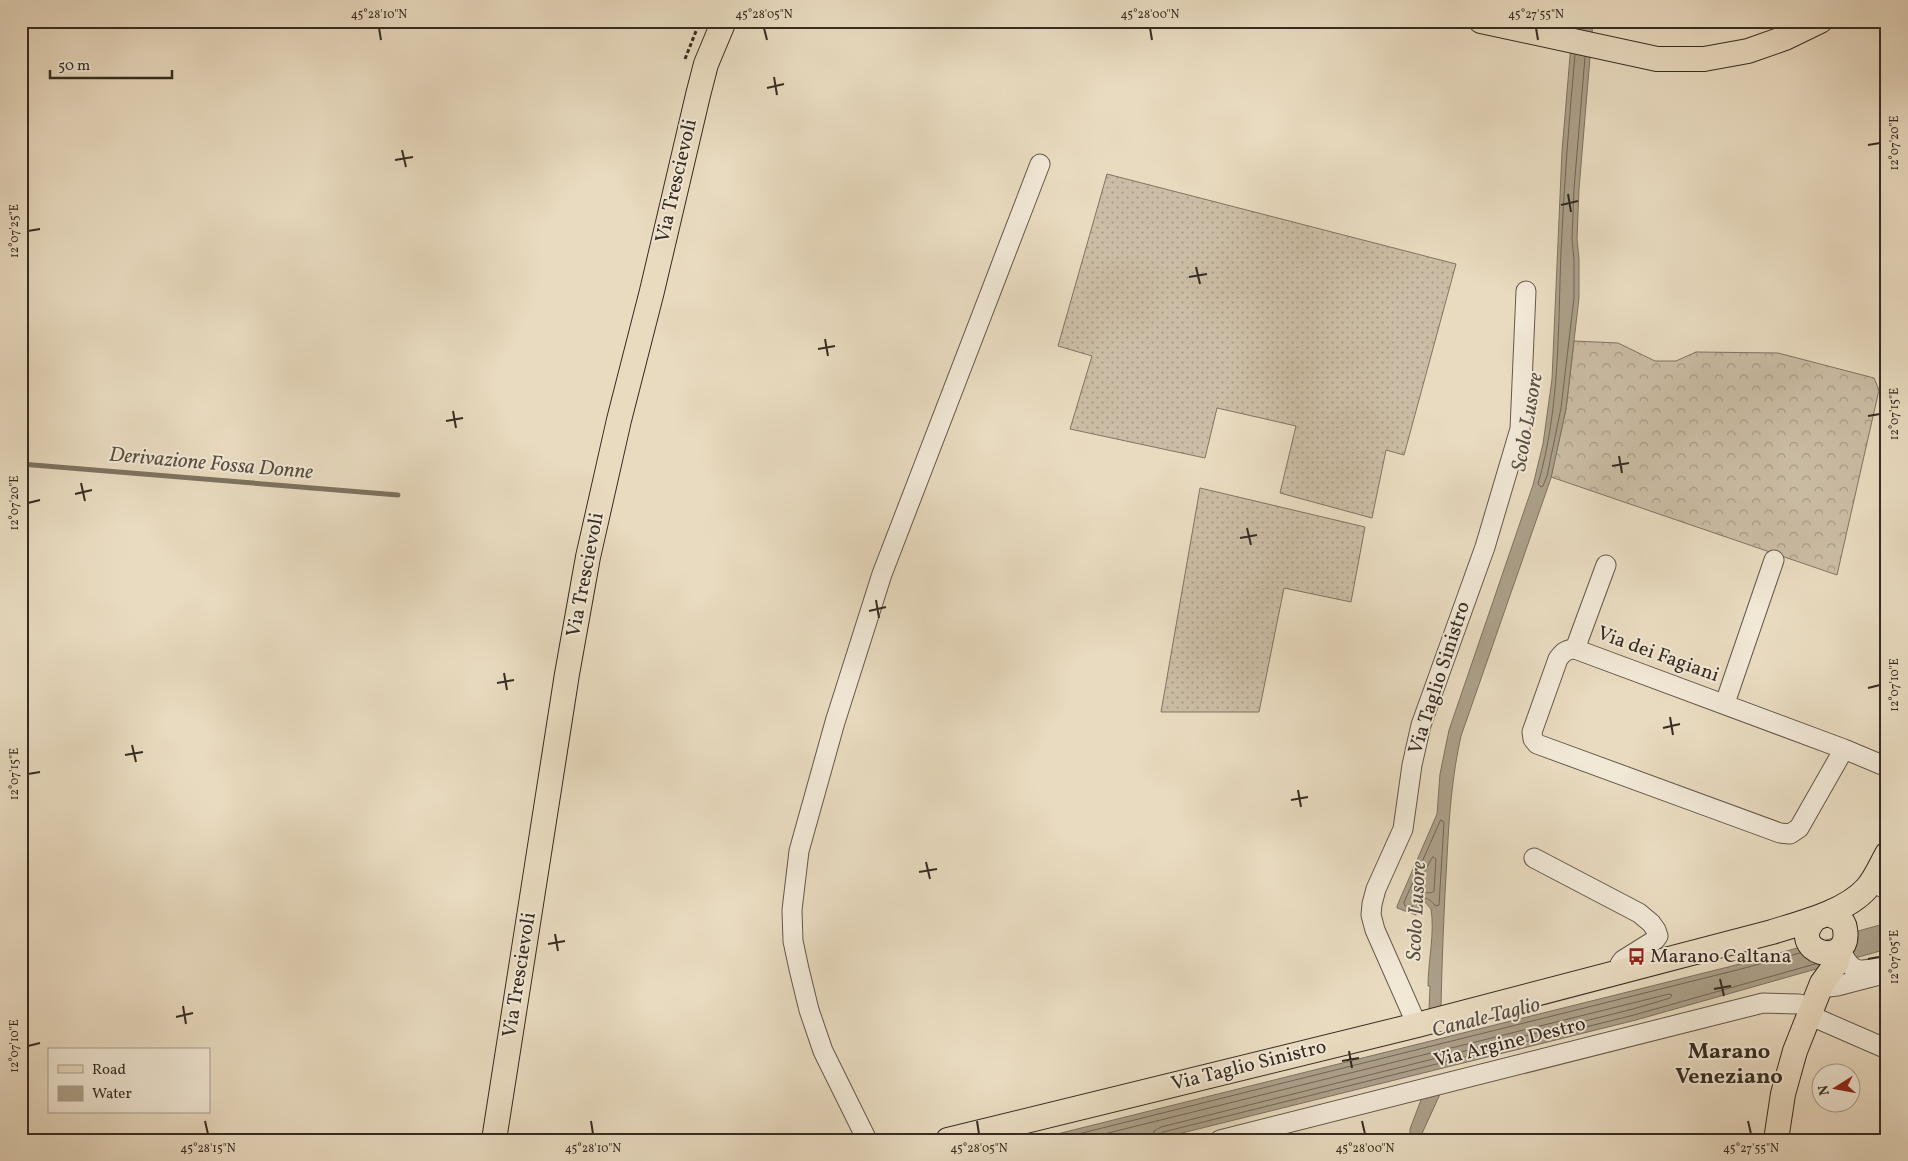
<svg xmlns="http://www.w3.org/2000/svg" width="1908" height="1161" font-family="Vollkorn,serif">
<defs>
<pattern id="forest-crowns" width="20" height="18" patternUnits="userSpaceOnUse" patternTransform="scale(1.25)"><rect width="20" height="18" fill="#cbbda5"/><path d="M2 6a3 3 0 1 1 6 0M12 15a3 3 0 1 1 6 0" fill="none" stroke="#a69a86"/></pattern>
<pattern id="garden-dots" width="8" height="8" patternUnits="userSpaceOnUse" patternTransform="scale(1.25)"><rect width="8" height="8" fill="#cbbda5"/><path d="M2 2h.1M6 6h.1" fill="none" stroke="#a69a86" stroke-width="1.8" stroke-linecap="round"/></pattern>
</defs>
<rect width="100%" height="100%" fill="#e9dbc0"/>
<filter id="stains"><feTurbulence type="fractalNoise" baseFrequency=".004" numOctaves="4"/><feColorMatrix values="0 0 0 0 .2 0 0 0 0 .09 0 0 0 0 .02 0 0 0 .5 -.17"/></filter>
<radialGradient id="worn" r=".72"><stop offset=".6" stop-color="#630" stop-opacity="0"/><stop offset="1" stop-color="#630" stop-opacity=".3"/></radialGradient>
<path fill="url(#forest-crowns)" stroke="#807464" d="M1574,341L1618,343L1655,361H1676L1696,352L1778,353L1874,378L1879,390L1837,575L1551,477L1566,409Z"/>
<path fill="url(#garden-dots)" stroke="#807464" d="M1107,174L1456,264L1404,455L1386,450L1372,518L1280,493L1296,426L1217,408L1205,458L1070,429L1092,356L1058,346Z
M1200,488L1365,527L1351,602L1284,588L1259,712H1161Z"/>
<path fill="#aca08a" stroke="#7d7260" d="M1573,21H1593L1579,189L1577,239L1579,259V298L1566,409L1551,478L1461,736C1452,776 1449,817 1447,858C1444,907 1442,957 1441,1007L1429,1009L1430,986H1428C1428,961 1435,933 1431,909L1425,902L1420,903L1416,915L1397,908V906L1437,814L1440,774L1449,730L1522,517L1533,485L1543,444L1552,379L1562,151Z
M1887,923V949L1636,1020L1154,1140H1033L1740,964Z
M1424,1092H1441L1419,1140H1410V1129Z"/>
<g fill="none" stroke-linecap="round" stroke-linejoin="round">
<path stroke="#716656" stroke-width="1" d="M1575,55C1569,120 1564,186 1561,251C1558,330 1560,408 1538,484L1541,487L1543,486L1547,476L1561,408L1574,298V260L1572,239L1574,189L1585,57
M1441,820L1444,822L1439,905L1436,906C1430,900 1426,895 1417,899L1412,907L1405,906L1404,903Z
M1433,857L1436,859L1434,891L1431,893L1418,892L1416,888Z
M1054,1140L1741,969L1800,953
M1080,1140L1669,994L1672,995L1670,998L1633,1009L1161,1127L1154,1131L1152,1140
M1158,1140L1159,1135L1163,1132L1634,1015L1815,964"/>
<path stroke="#7d7260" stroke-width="5" d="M21,464L398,495"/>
<defs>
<path id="minor" d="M1606,565L1575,649C1567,649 1563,652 1558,659L1532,732L1533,739L1537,744L1780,833L1790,834L1799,828L1844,749
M1575,649L1844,749L1887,767
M1725,703L1774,560
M1534,858L1639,913L1651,923L1656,930L1658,936L1655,940L1623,960L1620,964L1621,970
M1872,881L1887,890
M1840,949C1850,969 1855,974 1877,967
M1820,988L1837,986L1887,973
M1809,1015L1887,1049
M1417,1025L1375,930L1371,915L1372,904L1376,889L1403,829L1412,765L1421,725L1485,547L1520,429L1526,291
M867,1140L823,1051L809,1010L799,969L793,941L792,910L799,851L835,722L882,574L1040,164
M1220,1140L1763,1003L1799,1004L1813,1008"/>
<path id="major" d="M1481,21L1657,59H1704L1748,51L1785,38L1820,21
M1816,918C1783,952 1852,971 1845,929C1844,919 1835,916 1826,914
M494,1140L567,674L588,557L619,420L652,291L698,95L706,64L724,21
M948,1140L1417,1025L1772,932C1801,923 1846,912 1867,888C1875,879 1881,865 1887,854
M1776,1140L1783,1094L1795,1051L1822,983L1836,964L1840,949"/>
</defs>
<use href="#minor" stroke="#63584a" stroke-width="21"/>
<use href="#major" stroke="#362c22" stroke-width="26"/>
<path stroke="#362c22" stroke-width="3" stroke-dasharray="4 2.5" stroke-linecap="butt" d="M685,59L700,21"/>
<use href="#minor" stroke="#f1e8d6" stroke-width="19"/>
<use href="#major" stroke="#e9dbc0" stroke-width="24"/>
</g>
<path fill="none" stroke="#362c22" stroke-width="2" d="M379,28L381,40M764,28L767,40M1150,28L1152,40M1536,28L1538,40M774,77L777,95M767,88L784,84M1868,145L1880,143M402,150L406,167M395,160L413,157M1568,194L1571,212M1561,205L1578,201M28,231L40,229M1196,267L1200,284M1189,277L1207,274M825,339L828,356M818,349L835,346M453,411L456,428M1868,416L1880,414M446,421L463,418M1619,456L1622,473M1612,466L1629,463M81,483L85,501M75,494L92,490M28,503L40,500M1247,528L1251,545M1240,538L1257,535M876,600L879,618M869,611L886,607M504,673L507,690M497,683L514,680M1868,688L1880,685M1670,717L1673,735M1663,728L1680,724M132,745L136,762M125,755L143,752M28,774L40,772M1298,790L1301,807M1291,800L1308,797M926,862L930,879M919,872L937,869M555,934L558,951M548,944L565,941M1868,959L1880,957M1720,979L1724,996M1714,989L1731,986M183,1006L186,1024M176,1017L193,1013M28,1046L40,1043M1349,1051L1352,1068M1342,1061L1359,1058M205,1121L208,1134M591,1121L593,1134M977,1121L979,1134M1362,1121L1365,1134M1748,1121L1751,1134"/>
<defs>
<symbol id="bus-bare" viewBox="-9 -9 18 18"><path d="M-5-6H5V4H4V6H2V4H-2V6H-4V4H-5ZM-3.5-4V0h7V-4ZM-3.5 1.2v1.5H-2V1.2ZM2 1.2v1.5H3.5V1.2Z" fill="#8f2418" stroke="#f1e8d6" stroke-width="2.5" paint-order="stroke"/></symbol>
</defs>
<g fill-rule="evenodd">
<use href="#bus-bare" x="1624" y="944" width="25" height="25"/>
</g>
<g text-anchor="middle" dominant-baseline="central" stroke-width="4" stroke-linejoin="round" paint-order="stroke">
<g font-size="20" fill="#362c22" stroke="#f1e8d6">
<text transform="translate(677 181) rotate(-77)">Via Trescievoli</text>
<text transform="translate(586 575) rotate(-79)">Via Trescievoli</text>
<text transform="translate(1658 655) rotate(20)">Via dei Fagiani</text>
<text transform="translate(1440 678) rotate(-72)">Via Taglio Sinistro</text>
<text transform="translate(520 975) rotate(-81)">Via Trescievoli</text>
<text transform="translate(1510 1043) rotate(-14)">Via Argine Destro</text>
<text transform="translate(1249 1066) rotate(-14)">Via Taglio Sinistro</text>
</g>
<g font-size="20" fill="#362c22" stroke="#f1e8d6" text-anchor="start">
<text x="1650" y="957">Marano Caltana</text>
</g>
<g font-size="21" font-style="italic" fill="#594f41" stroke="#f1e8d6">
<text transform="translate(1528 422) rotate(-80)">Scolo Lusore</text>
<text transform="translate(211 464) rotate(5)">Derivazione Fossa Donne</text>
<text transform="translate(1417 911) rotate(-87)">Scolo Lusore</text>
<text transform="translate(1486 1018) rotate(-14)">Canale Taglio</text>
</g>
<g font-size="22" font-weight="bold" fill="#362c22" stroke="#f1e8d6">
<text x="1729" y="1052">Marano<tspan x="1729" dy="25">Veneziano</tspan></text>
</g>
</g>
<rect width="1908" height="1161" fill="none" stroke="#e9dbc0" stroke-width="55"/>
<rect x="48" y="1048" width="162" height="65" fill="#f1e8d6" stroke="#a69d8e"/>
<rect x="58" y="1065" width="25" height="8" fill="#e9dbc0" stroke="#a69d8e"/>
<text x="92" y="1074" font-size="15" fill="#362c22">Road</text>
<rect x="58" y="1086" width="25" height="15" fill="#aca08a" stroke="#a69d8e"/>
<text x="92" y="1098" font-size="15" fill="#362c22">Water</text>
<g transform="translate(1836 1088) rotate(259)"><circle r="24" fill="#f1e8d6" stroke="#a69d8e"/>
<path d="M0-4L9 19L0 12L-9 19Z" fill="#8f2418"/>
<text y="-8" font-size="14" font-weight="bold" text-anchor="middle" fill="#362c22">N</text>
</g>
<path d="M50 70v8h122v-8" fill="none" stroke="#362c22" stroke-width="2.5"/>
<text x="58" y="70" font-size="15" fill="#362c22" stroke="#f1e8d6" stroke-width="4" paint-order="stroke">50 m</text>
<rect x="28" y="28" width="1852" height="1106" fill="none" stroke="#362c22" stroke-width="2"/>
<g font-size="12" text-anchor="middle" fill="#362c22">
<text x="379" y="18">45°28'10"N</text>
<text x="764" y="18">45°28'05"N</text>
<text x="1150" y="18">45°28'00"N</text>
<text x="1536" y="18">45°27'55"N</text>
<text transform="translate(1894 143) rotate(-90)" y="4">12°07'20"E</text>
<text transform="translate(14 231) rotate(-90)" y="4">12°07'25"E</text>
<text transform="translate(1894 414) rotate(-90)" y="4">12°07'15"E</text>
<text transform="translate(14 503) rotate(-90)" y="4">12°07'20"E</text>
<text transform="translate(1894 685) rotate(-90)" y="4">12°07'10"E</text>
<text transform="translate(14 774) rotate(-90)" y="4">12°07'15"E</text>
<text transform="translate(1894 957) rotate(-90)" y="4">12°07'05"E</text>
<text transform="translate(14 1046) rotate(-90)" y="4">12°07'10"E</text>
<text x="208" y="1152">45°28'15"N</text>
<text x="593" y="1152">45°28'10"N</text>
<text x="979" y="1152">45°28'05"N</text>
<text x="1365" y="1152">45°28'00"N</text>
<text x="1751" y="1152">45°27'55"N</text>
</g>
<rect width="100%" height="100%" filter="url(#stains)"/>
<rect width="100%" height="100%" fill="url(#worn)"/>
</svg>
